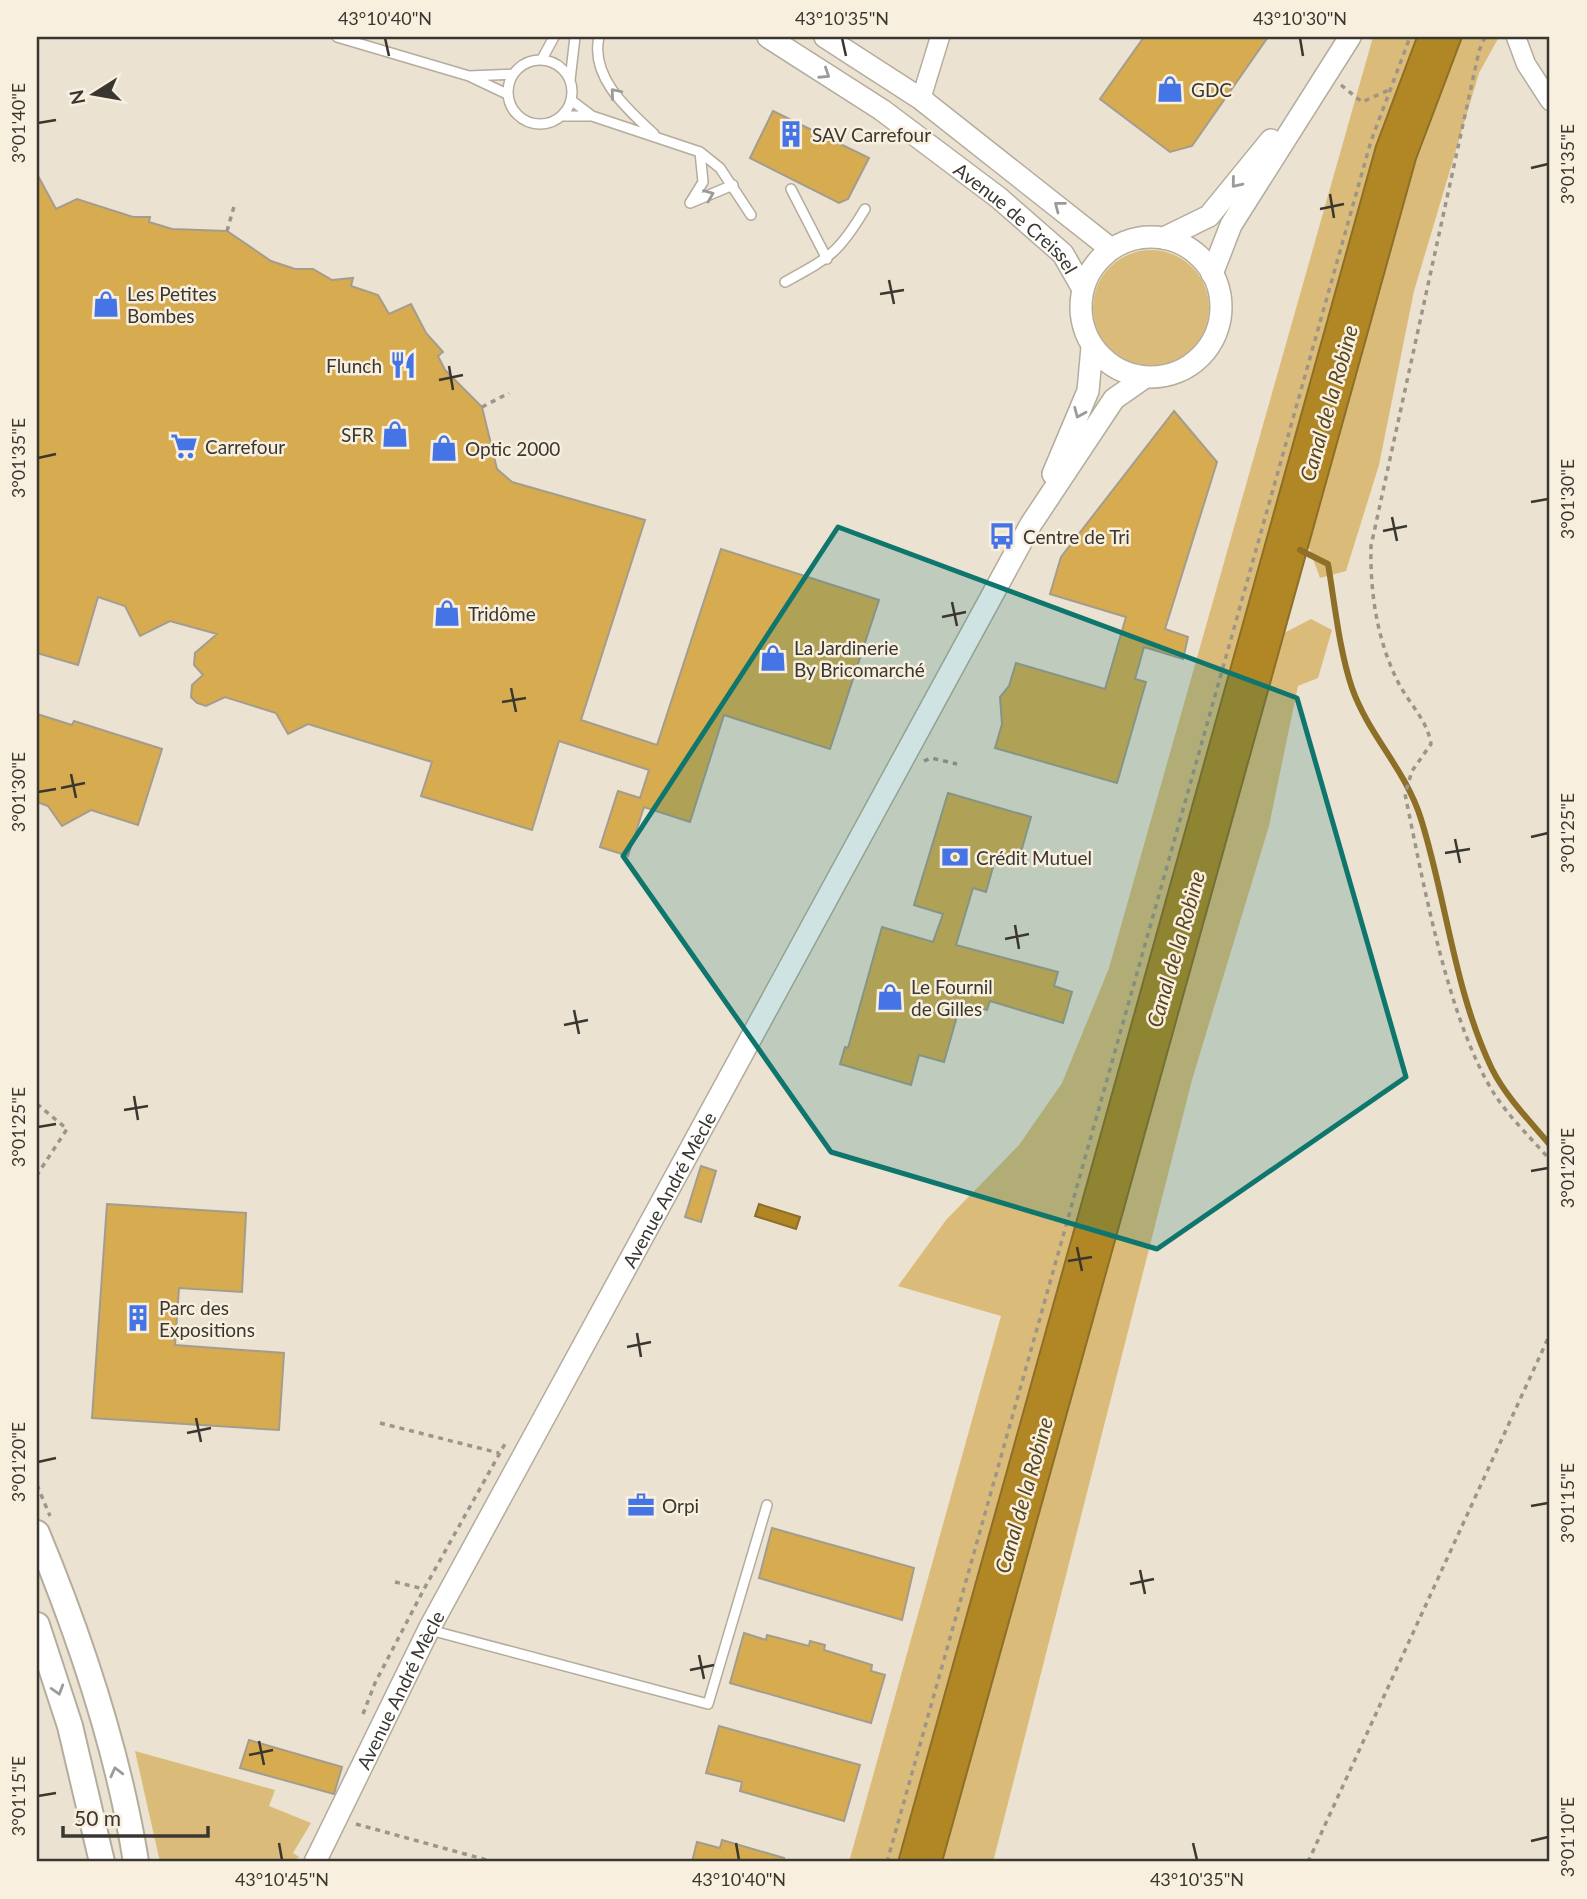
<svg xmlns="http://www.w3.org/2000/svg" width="1587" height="1899" font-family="Lato,sans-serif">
<rect width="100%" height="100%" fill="#ebe2d1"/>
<path fill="#dbbb79" d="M1373,37H1417L1376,146L898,1862H849L1001,1316L898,1286L946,1220L1019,1145L1062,1083L1109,968Z
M1462,37H1499L1479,73L1414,291L1379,465L1346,571L1320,578L1308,545L1417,159Z
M1093 308a58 58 0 1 1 116 0a58 58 0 1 1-116 0Z
M1311,619L1332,630L1318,678L1298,686L1269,826L1192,1080L993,1862H942L1284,633Z
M135,1751L275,1790L269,1806L311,1823L293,1853L299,1857L294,1862H160Z"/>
<path fill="#b08724" stroke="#8d6f28" stroke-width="2" d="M1417,37H1462L1416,159L942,1862H898L1376,146Z
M759,1204L800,1217L796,1229L755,1216Z"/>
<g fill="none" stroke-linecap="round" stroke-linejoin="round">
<path stroke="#8d6f28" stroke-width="6" d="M1300,550L1328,564C1335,605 1339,649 1352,688C1369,736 1406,770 1421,819C1447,902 1454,990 1492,1069C1506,1097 1530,1121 1550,1145"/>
</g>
<path fill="#d7ac50" stroke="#a49c8c" stroke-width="2" d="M1144,37H1268L1192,146L1170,152L1100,99Z
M773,111L869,158L848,199L839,203L750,158Z
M37,174L56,209L77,199L133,217H150L149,222L172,229L227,231L271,261L295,269H313L332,280L353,278L351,286L378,295L389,314L411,304L426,333L443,352L438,356L445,370L482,407L497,469L512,482L645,520L581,720L657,745L721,549L879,600L830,749L724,715L690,822L644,807L628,856L600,847L618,791L640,798L649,770L559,741L532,830L421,796L432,762L308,724L288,734L276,713L225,697L206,706L197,703L191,697L192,685L203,675L194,665L195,653L217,634L170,621L140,636L125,606L98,597L78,665L37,653Z
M1174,411L1217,462L1165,629L1188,637L1183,659L1144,647L1135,679L1146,682L1117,783L995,748L1002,724L1000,697L1009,686L1016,663L1105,689L1126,617L1050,594L1061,557Z
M37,714L72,725L74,721L162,749L138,825L91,810L62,826L48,806L37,802Z
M948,793L1031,817L1019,859L997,853L986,892L973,888L956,945L1058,972L1054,986L1072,992L1063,1023L990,1001L987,1010L961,1002L944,1062L919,1055L911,1085L840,1064L845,1047L848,1048L882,927L933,942L943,914L914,905Z
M701,1166L716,1171L701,1222L685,1217Z
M107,1204L246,1213L242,1292L179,1288L175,1345L284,1353L279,1430L92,1418Z
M772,1528L914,1568L902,1620L759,1578Z
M744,1633L766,1640L767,1635L809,1646L810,1641L825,1645L824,1650L872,1665L871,1671L885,1675L871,1723L730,1683Z
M719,1726L860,1765L844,1821L740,1791L742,1782L706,1773Z
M249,1740L342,1767L334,1794L240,1768Z
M722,1840L784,1858L783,1862H692L697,1842L720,1848Z"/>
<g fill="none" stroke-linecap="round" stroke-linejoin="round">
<defs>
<path id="service" d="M337,37L469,76
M599,37C590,77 627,109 654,134
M542,59L554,37
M508 92a32 32 0 1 1 64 0a32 32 0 1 1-64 0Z
M570,80L575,37
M507,94L469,76L513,74
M563,116H592L571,100
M592,116L700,152L720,168L751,215
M700,152L703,182L690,203L733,185
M791,189L827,259
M785,282C830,257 838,254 865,209
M430,1630L708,1704L767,1505"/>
<path id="minor" d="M1516,37L1526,64L1550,101
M921,99L940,37"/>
<g id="tertiary">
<path id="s1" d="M768,37L882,110L999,198L1063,254L1083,289"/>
<path d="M825,37L921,99L1111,249"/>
<circle cx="1151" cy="307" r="70"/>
<path d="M1164,238L1209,216L1271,140"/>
<path d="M1212,274L1231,225L1350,37"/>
<path d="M1053,474L1088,391L1092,347"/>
<path id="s2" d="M315,1862L429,1629L1031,524L1114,399L1144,378"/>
</g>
<path id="secondary" d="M37,1533C81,1639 118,1749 136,1862
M37,1625L70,1726L102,1862"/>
</defs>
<use href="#service" stroke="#b4ac9c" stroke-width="12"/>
<use href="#minor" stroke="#b4ac9c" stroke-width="21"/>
<use href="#tertiary" stroke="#b4ac9c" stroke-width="24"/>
<use href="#secondary" stroke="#b4ac9c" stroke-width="28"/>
<path stroke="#9c9689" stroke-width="3.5" stroke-dasharray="5 5" stroke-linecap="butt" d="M1485,37L1479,51L1371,546C1370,593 1377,640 1398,682C1409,704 1427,719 1431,744L1412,771L1405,794C1423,881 1448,1022 1495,1095C1510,1118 1532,1139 1550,1160
M1341,85L1362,102L1391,89
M227,231L235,203
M482,407L509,393
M924,761L931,758L957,764
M37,1104L67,1129L37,1175
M380,1423L499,1453
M37,1485L50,1516
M395,1582L424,1589
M363,1714L375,1683L424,1589L506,1442
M356,1824L494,1862
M887,1862L1371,141L1410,37
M1308,1862L1550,1334"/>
<use href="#service" stroke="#fff" stroke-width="9"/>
<use href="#minor" stroke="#fff" stroke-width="18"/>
<use href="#tertiary" stroke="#fff" stroke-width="21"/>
<use href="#secondary" stroke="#fff" stroke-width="24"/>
</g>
<defs><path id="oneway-chevron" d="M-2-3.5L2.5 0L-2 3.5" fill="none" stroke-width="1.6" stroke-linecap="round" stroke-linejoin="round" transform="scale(1.75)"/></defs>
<g stroke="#9c9b98">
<use href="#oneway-chevron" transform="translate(825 74) rotate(33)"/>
<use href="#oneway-chevron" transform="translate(615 93) rotate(-130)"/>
<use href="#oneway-chevron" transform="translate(1236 183) rotate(129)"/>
<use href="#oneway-chevron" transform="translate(709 195) rotate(-22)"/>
<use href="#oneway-chevron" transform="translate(1059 206) rotate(-142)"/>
<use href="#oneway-chevron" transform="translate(1079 413) rotate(113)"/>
<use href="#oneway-chevron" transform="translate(58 1690) rotate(73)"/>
<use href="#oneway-chevron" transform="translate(116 1772) rotate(-104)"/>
</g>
<path fill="#0f766e" fill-opacity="0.2" stroke="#0f766e" stroke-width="5" stroke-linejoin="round" d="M838,527L1297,698L1406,1077L1157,1249L831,1152L623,856Z"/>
<path fill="none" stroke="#3a3730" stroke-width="2.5" d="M385,38L389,56M842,38L846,56M1300,38L1303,56M38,123L56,120M1531,168L1548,164M1330,194L1334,218M1320,209L1344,204M889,280L894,304M880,294L904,290M449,366L453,390M439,380L463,375M38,458L56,454M1531,502L1548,499M1392,517L1397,541M1383,531L1407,526M952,602L957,626M942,617L966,612M511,688L516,712M502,702L526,698M71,774L76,798M61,788L85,783M38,792L56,789M1531,837L1548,833M1455,839L1460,863M1445,853L1470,849M1015,925L1019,949M1005,939L1029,934M574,1010L579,1034M564,1025L588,1020M134,1096L138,1120M124,1110L148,1106M38,1127L56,1124M1531,1171L1548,1168M1077,1247L1082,1271M1068,1261L1092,1257M637,1333L641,1357M627,1347L651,1342M196,1418L201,1442M187,1433L211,1428M38,1462L56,1458M1531,1506L1548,1503M1140,1570L1145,1594M1130,1584L1154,1579M699,1655L704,1679M690,1670L714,1665M259,1741L264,1765M249,1755L273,1750M38,1796L56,1793M1531,1841L1548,1837M279,1843L282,1860M736,1843L739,1860M1193,1843L1197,1860"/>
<defs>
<symbol id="shop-bare" viewBox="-9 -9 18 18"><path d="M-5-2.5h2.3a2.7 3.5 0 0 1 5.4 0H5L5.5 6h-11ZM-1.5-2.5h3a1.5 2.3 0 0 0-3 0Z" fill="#4574e6" stroke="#f8efde" stroke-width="2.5" paint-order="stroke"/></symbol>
<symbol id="building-bare" viewBox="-9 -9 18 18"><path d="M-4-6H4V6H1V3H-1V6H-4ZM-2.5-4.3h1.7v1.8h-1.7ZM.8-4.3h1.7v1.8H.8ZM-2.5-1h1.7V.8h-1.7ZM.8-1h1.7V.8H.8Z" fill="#4574e6" stroke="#f8efde" stroke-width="2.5" paint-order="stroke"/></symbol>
<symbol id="restaurant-bare" viewBox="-9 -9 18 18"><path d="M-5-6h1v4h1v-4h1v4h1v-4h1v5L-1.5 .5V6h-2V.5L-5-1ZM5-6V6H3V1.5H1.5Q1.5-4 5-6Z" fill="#4574e6" stroke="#f8efde" stroke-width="2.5" paint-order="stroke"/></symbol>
<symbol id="supermarket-bare" viewBox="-9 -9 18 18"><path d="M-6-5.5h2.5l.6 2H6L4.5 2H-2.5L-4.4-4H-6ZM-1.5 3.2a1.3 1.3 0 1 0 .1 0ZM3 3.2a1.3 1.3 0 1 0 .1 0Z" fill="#4574e6" stroke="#f8efde" stroke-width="2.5" paint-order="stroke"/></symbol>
<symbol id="bus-bare" viewBox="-9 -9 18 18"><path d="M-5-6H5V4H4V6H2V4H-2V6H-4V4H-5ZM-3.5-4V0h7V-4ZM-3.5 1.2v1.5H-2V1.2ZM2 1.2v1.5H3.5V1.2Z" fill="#4574e6" stroke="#f8efde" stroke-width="2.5" paint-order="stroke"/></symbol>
<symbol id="bank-bare" viewBox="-9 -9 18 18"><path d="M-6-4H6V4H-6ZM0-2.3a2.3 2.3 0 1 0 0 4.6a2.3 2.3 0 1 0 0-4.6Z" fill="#4574e6" stroke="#f8efde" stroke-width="2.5" paint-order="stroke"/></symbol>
<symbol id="office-bare" viewBox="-9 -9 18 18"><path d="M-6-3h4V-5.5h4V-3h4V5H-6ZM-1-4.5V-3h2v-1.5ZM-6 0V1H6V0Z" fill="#4574e6" stroke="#f8efde" stroke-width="2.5" paint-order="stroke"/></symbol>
</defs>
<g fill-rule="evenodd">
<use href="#shop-bare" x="1151" y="70" width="38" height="38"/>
<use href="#building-bare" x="772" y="115" width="38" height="38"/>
<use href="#shop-bare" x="87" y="285" width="38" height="38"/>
<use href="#restaurant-bare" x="384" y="346" width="38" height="38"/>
<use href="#shop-bare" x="376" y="415" width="38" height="38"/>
<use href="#supermarket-bare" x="165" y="427" width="38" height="38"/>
<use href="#shop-bare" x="425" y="429" width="38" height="38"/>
<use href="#bus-bare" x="983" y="517" width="38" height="38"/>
<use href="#shop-bare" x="428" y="594" width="38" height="38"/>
<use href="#shop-bare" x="754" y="639" width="38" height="38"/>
<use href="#bank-bare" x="936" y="838" width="38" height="38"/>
<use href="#shop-bare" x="871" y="978" width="38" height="38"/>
<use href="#building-bare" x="119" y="1299" width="38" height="38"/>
<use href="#office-bare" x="622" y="1486" width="38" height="38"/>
</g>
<g text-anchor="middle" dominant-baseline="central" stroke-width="5" stroke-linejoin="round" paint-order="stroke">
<g font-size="19" fill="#3a3730" stroke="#f8efde" text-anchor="start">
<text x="1191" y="89">GDC</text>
<text x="812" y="134">SAV Carrefour</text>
<text x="127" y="293">Les Petites<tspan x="127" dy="22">Bombes</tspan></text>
<text x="382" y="365" text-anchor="end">Flunch</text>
<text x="374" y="434" text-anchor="end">SFR</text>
<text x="205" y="446">Carrefour</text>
<text x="465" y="448">Optic 2000</text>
<text x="1023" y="536">Centre de Tri</text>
<text x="468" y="613">Tridôme</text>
<text x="794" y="647">La Jardinerie<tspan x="794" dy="22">By Bricomarché</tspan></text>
<text x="976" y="857">Crédit Mutuel</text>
<text x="911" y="986">Le Fournil<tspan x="911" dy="22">de Gilles</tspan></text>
<text x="159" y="1307">Parc des<tspan x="159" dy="22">Expositions</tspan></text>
<text x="662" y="1505">Orpi</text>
</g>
<g font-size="19" fill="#3a3730" stroke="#f8efde">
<text stroke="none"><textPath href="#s1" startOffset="308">Avenue de Creissel</textPath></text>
<text stroke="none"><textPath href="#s2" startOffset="760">Avenue André Mècle</textPath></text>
<text stroke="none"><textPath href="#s2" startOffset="192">Avenue André Mècle</textPath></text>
</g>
<g font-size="21" font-style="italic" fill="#57451f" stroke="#f8efde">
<text transform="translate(1328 403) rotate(-74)">Canal de la Robine</text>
<text transform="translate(1175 949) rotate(-74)">Canal de la Robine</text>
<text transform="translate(1023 1495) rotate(-74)">Canal de la Robine</text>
</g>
</g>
<rect width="1587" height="1899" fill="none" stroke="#f8efde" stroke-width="77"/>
<g transform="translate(94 94) rotate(259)" stroke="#f8efde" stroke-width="5" paint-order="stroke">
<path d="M0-5L12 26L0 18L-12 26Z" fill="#3a3730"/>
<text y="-10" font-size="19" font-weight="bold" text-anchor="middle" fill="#3a3730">N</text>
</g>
<path d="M63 1826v10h145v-10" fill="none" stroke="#3a3730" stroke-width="3.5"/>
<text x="74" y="1826" font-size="21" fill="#3a3730" stroke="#f8efde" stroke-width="5" paint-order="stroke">50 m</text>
<rect x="38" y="38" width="1510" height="1822" fill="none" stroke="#3a3730" stroke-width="2.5"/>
<g font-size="18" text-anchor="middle" fill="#3a3730">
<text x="385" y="25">43°10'40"N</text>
<text x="842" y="25">43°10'35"N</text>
<text x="1300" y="25">43°10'30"N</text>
<text transform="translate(19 123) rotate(-90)" y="6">3°01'40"E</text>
<text transform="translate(1568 164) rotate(-90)" y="6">3°01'35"E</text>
<text transform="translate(19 458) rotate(-90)" y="6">3°01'35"E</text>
<text transform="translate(1568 499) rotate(-90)" y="6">3°01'30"E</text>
<text transform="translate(19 792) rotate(-90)" y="6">3°01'30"E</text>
<text transform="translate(1568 833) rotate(-90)" y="6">3°01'25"E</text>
<text transform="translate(19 1127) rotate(-90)" y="6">3°01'25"E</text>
<text transform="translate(1568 1168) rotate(-90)" y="6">3°01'20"E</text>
<text transform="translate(19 1462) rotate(-90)" y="6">3°01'20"E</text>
<text transform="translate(1568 1503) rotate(-90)" y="6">3°01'15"E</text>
<text transform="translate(19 1796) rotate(-90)" y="6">3°01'15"E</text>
<text transform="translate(1568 1837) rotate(-90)" y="6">3°01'10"E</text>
<text x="282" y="1886">43°10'45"N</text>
<text x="739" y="1886">43°10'40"N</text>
<text x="1197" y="1886">43°10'35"N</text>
</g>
</svg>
